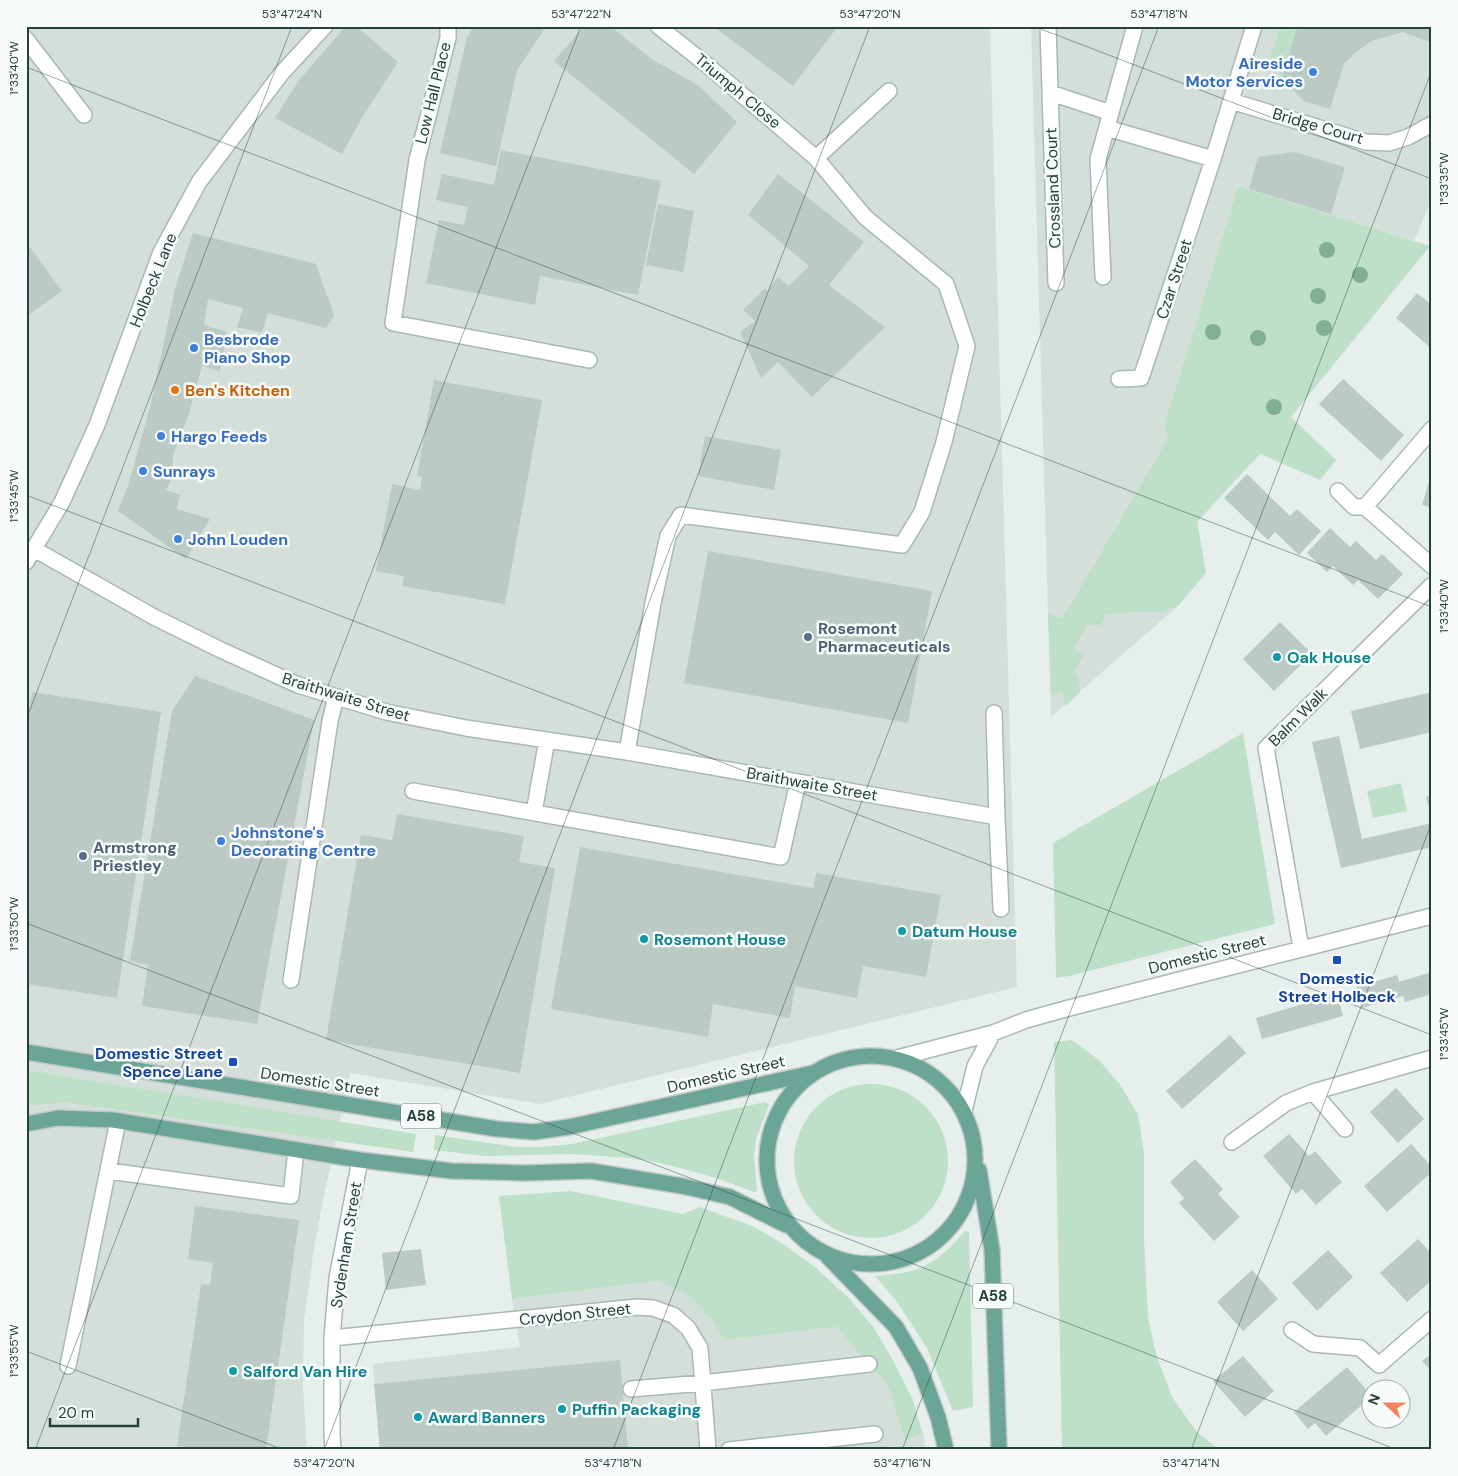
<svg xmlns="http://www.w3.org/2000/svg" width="1458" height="1476" font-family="'DM Sans',sans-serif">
<rect width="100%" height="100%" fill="#e6efeb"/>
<path fill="#d4dfda" d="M26,26H990L1017,987L540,1104L350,1073L322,1205L313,1255L304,1320L303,1386L307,1450H26Z
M1031,26H1432V198L1414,241L1238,186L1164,425L1197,522L1206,573L1178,606L1051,717Z
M657,1281L689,1294L712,1320L724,1340L836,1327L888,1386L905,1439L923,1434L926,1450H380L373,1364L520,1347L512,1299Z"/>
<path fill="#bfe0c8" d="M1280,26H1300L1296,31L1282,79L1270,56Z
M1238,186L1430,246L1291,417L1336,460L1320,480L1260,454L1197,522L1206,573L1178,606L1160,612H1131L1105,615L1101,625H1087L1074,649L1084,654L1075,671L1079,679L1080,693L1065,706L1062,692L1051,696L1048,613L1062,619L1168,439L1164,425Z
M1243,733L1275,924L1069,976L1056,978L1053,843Z
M1401,783L1407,811L1373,818L1367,791Z
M1072,1040L1099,1060L1121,1086L1138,1115L1144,1152V1239L1148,1318L1157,1357L1172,1397L1196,1431L1220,1450H1062L1054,1042Z
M26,1070L416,1134L413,1152L66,1102L26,1106Z
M794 1161a77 77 0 1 1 154 0a77 77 0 1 1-154 0Z
M765,1102L769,1105L756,1139L754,1155L757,1191L754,1192L716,1178L688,1170L656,1162L628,1158L574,1154L485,1156L434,1150L435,1135L516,1147H541L572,1144Z
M571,1191L683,1214L700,1207L752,1226L782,1243L816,1268L849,1298L874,1328L894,1362L912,1398L923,1434L905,1440L888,1386L836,1327L724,1340L712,1320L689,1295L657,1281L512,1299L499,1196Z
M965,1231L969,1232L973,1407L953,1411L927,1348L897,1302L875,1276C886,1275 897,1274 907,1272C931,1267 949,1250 965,1231Z"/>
<path fill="#bbcac4" d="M346,26H356L398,62L363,116L342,154L275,118L299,80Z
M474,26H537L544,30L517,70L496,166L440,153L467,37Z
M584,26H610L653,60L698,85L737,122L694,174L554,61Z
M713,26H838L793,86Z
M1300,26H1432V43L1403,32L1372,41L1356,52L1344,64L1330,109L1304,101L1282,79L1296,31Z
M501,150L661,181L638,295L540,276L535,305L426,283L439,220L464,225L468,207L436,200L442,174L494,185Z
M1294,152L1345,167L1331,214L1249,189L1258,157Z
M778,174L864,242L829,285L885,327L812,397L778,362L761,378L740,332L755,321L743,310L764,289L767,291L778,277L789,286L809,266L748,215Z
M658,204L694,211L683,272L646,265Z
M193,233L316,264L334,315L326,328L268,313L262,333L237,327L243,308L208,299L204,325L227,332L220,371L202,366L188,417L173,455L172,478L166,490L180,495L177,509L210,519L186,559L118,511L129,483L151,403L175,289Z
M26,242L62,291L26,317Z
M1417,293L1432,305V349L1396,318Z
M1343,379L1404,435L1381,461L1319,404Z
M434,380L542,400L505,604L402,586L404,576L376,571L392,484L420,490L422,477L417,476Z
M705,436L781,450L774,490L698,476Z
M1247,474L1290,516L1297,509L1321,531L1299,555L1275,532L1268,540L1224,498Z
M1431,475H1432V508L1422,505Z
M1330,528L1350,547L1356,541L1376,560L1382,554L1403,574L1378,599L1358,580L1353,585L1333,566L1327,572L1307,553Z
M708,551L932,591L908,723L684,683Z
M1280,622L1312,654L1274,691L1243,659Z
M195,676L314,720L257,1024L142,1006L148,965L130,961L172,711Z
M32,692L161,712L117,998L26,984V728Z
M1432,692V732L1360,749L1351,711Z
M1339,736L1362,839L1432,823V847L1341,868L1312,742Z
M1432,795V818H1431L1426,797Z
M397,814L524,836L519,862L555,868L520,1073L326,1040L361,835L392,840Z
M580,847L813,888L816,873L941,895L926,977L863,966L857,998L795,986L790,1018L713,1004L708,1037L551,1009Z
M1432,972V994L1405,1002L1403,996L1362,1008L1356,987L1398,975L1399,982Z
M1337,994L1343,1016L1262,1039L1256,1018Z
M1230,1035L1246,1053L1182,1109L1166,1091Z
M1396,1088L1424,1119L1398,1143L1370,1112Z
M1289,1134L1309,1156L1315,1151L1342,1182L1316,1205L1302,1189L1296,1194L1263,1156Z
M1411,1144L1432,1167V1172L1387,1212L1364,1186Z
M1195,1159L1223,1189L1218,1194L1240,1217L1214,1241L1179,1203L1184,1198L1170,1182Z
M195,1206L299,1220L266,1450H207L177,1446L201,1284L210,1285L213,1263L188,1259Z
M1418,1239L1432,1254V1280L1407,1302L1380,1273Z
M421,1249L426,1285L386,1290L382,1253Z
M1328,1250L1353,1277L1317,1311L1292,1283Z
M1252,1270L1278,1299L1243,1331L1217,1302Z
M1432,1353V1372L1422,1361Z
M1243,1356L1274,1391L1245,1417L1213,1381Z
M620,1360L628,1450H380L374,1384Z
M1347,1367L1370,1394V1398L1326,1436L1315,1423L1308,1429L1294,1412Z"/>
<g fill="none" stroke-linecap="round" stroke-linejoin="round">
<defs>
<path id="minor" d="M448,26V38L417,160L393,323L589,360
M1048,26L1056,283
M26,39L84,115
M1051,93L1111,113
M1231,101L1366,142L1389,143L1408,137L1432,124
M1107,128L1213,159
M816,158L889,91
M1103,277L1098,159L1135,26
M1119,379L1141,378L1213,159L1254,26
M1432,429L1365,507L1432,566
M1338,491L1354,507H1365
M34,549L154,617L221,650L298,685L386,712L466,728L627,752L997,817
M26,562L62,502L97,425L161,252L199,182L281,74L325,26
M994,713L997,817L1001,909
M627,752L653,603L668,536L681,515L902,545L922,512L944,442L967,346L946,284L865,217L816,158L707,65L658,26
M413,791L781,857L798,782
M534,812L547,740
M1301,948L1266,748L1432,585
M291,980L330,721L336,697
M897,1058L993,1033L1026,1020L1069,1008L1432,916
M1313,1092L1345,1129
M964,1111L975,1066L993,1033
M1232,1142L1286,1103L1313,1092L1432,1058
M109,1171L291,1196L296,1150
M1292,1330L1313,1344L1360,1348L1379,1365L1432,1319
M332,1338L637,1307L653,1308L673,1315L688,1328L700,1348L708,1450
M68,1366L118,1121
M631,1389L703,1383L869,1364
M333,1450L332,1434V1338L337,1278L360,1160
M729,1450L875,1434"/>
<path id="major" d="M26,1052L497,1129L534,1132L569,1127L813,1073
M767 1160a104 104 0 1 1 208 0a104 104 0 1 1-208 0Z
M26,1124L58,1118L113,1120L360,1160L452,1171L524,1173L591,1171L682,1186L730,1197L786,1225
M979,1170L992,1250L999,1450
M828,1257L896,1327L920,1368L938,1417L946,1450"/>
</defs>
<use href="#minor" stroke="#a8b8b2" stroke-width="18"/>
<use href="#major" stroke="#c2cac8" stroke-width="18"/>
<use href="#minor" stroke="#fff" stroke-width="15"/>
<use href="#major" stroke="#6aa596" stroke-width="15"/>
</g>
<g fill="#80af93">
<circle cx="1327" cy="250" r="8"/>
<circle cx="1360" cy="275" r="8"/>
<circle cx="1318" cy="296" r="8"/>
<circle cx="1324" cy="328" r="8"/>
<circle cx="1213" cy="332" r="8"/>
<circle cx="1258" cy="338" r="8"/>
<circle cx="1274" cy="407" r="8"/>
</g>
<path fill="none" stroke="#24423a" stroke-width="1" stroke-opacity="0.45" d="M1033,26L1432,179M26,67L1432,607M26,495L1432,1035M26,720L292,26M26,923L1398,1450M26,1351L284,1450M35,1450L581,26M324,1450L870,26M613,1450L1159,26M902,1450L1432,70M1191,1450L1432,822"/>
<g fill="#3f7fe0" stroke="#f7fbf9" stroke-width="2">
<circle cx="1313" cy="72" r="5"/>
<circle cx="194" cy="348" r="5"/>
<circle cx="161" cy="436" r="5"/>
<circle cx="143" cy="471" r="5"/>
<circle cx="178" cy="539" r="5"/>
<circle cx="221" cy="841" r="5"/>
</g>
<circle fill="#e8710a" stroke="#f7fbf9" stroke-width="2" cx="175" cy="390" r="5"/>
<g fill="#5c6f8a" stroke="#f7fbf9" stroke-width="2">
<circle cx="808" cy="637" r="5"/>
<circle cx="83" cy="856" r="5"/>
</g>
<g fill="#0f9aa8" stroke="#f7fbf9" stroke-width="2">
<circle cx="1277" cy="657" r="5"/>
<circle cx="902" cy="931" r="5"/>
<circle cx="644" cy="939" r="5"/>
<circle cx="233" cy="1371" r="5"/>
<circle cx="562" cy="1409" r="5"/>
<circle cx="418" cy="1417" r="5"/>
</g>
<g fill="#1a4fb4" stroke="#f7fbf9" stroke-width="2">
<rect x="1332" y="955" width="10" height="10" rx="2.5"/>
<rect x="228" y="1057" width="10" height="10" rx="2.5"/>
</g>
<g text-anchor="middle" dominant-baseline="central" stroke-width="5" stroke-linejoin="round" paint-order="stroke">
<g fill="#f7fbf9" stroke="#637a73" stroke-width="1">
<rect x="401" y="1103.5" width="40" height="25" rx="4"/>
<rect x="973" y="1283.5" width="40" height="25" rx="4"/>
</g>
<g font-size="15" font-weight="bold" fill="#24423a">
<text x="421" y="1116">A58</text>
<text x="993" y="1296">A58</text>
</g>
<g font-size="16" font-weight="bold" fill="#366cbe" stroke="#f7fbf9" text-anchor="start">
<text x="1303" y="63" text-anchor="end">Aireside<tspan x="1303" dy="18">Motor Services</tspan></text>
<text x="204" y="339">Besbrode<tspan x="204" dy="18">Piano Shop</tspan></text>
<text x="171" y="436">Hargo Feeds</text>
<text x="153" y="471">Sunrays</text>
<text x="188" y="539">John Louden</text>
<text x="231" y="832">Johnstone's<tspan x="231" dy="18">Decorating Centre</tspan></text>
</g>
<g font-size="16" fill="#24423a" stroke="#f7fbf9">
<text transform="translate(738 91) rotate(40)">Triumph Close</text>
<text transform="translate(433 93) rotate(-76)">Low Hall Place</text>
<text transform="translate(1318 126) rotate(16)">Bridge Court</text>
<text transform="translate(1053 188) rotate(-92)">Crossland Court</text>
<text transform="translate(1174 279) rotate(-72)">Czar Street</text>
<text transform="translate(153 280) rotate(-68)">Holbeck Lane</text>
<text transform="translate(346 697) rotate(17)">Braithwaite Street</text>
<text transform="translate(1298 717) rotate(-45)">Balm Walk</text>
<text transform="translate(812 784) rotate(10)">Braithwaite Street</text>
<text transform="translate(1207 954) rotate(-14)">Domestic Street</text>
<text transform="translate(726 1074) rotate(-13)">Domestic Street</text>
<text transform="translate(320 1082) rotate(9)">Domestic Street</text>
<text transform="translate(346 1245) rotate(-81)">Sydenham Street</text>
<text transform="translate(575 1314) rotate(-6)">Croydon Street</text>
</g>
<g font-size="16" font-weight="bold" fill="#c56008" stroke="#f7fbf9" text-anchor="start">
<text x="185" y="390">Ben's Kitchen</text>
</g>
<g font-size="16" font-weight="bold" fill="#4e5e75" stroke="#f7fbf9" text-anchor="start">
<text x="818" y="628">Rosemont<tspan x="818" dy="18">Pharmaceuticals</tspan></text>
<text x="93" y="847">Armstrong<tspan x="93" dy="18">Priestley</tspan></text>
</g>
<g font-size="16" font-weight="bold" fill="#0d838f" stroke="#f7fbf9" text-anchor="start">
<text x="1287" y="657">Oak House</text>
<text x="912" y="931">Datum House</text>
<text x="654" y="939">Rosemont House</text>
<text x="243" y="1371">Salford Van Hire</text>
<text x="572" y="1409">Puffin Packaging</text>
<text x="428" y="1417">Award Banners</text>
</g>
<g font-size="16" font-weight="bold" fill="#164399" stroke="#f7fbf9">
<text x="1337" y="978">Domestic<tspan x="1337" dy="18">Street Holbeck</tspan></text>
<text x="223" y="1053" text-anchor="end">Domestic Street<tspan x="223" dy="18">Spence Lane</tspan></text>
</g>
</g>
<rect width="1458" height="1476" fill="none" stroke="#f7fbf9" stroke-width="55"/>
<g transform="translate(1386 1404) rotate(291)"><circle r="24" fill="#f7fbf9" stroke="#a3b1ad"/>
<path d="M0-4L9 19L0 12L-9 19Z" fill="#f4845f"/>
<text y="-8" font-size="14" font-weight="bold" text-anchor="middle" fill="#24423a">N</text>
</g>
<path d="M50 1418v8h88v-8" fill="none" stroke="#24423a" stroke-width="2.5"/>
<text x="58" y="1418" font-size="15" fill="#24423a" stroke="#f7fbf9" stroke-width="4" paint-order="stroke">20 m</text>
<rect x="28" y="28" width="1402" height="1420" fill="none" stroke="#24423a" stroke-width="2"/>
<g font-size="12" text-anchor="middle" fill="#24423a">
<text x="292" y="18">53°47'24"N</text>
<text x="581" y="18">53°47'22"N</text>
<text x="870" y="18">53°47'20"N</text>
<text x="1159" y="18">53°47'18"N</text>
<text transform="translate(14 68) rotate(-90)" y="4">1°33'40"W</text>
<text transform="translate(1444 179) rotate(-90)" y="4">1°33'35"W</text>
<text transform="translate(14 496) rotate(-90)" y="4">1°33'45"W</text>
<text transform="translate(1444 606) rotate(-90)" y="4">1°33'40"W</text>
<text transform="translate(14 924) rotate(-90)" y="4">1°33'50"W</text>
<text transform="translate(1444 1034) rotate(-90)" y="4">1°33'45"W</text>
<text transform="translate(14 1351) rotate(-90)" y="4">1°33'55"W</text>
<text x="324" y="1467">53°47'20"N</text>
<text x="613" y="1467">53°47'18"N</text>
<text x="902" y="1467">53°47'16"N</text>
<text x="1191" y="1467">53°47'14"N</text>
</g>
</svg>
